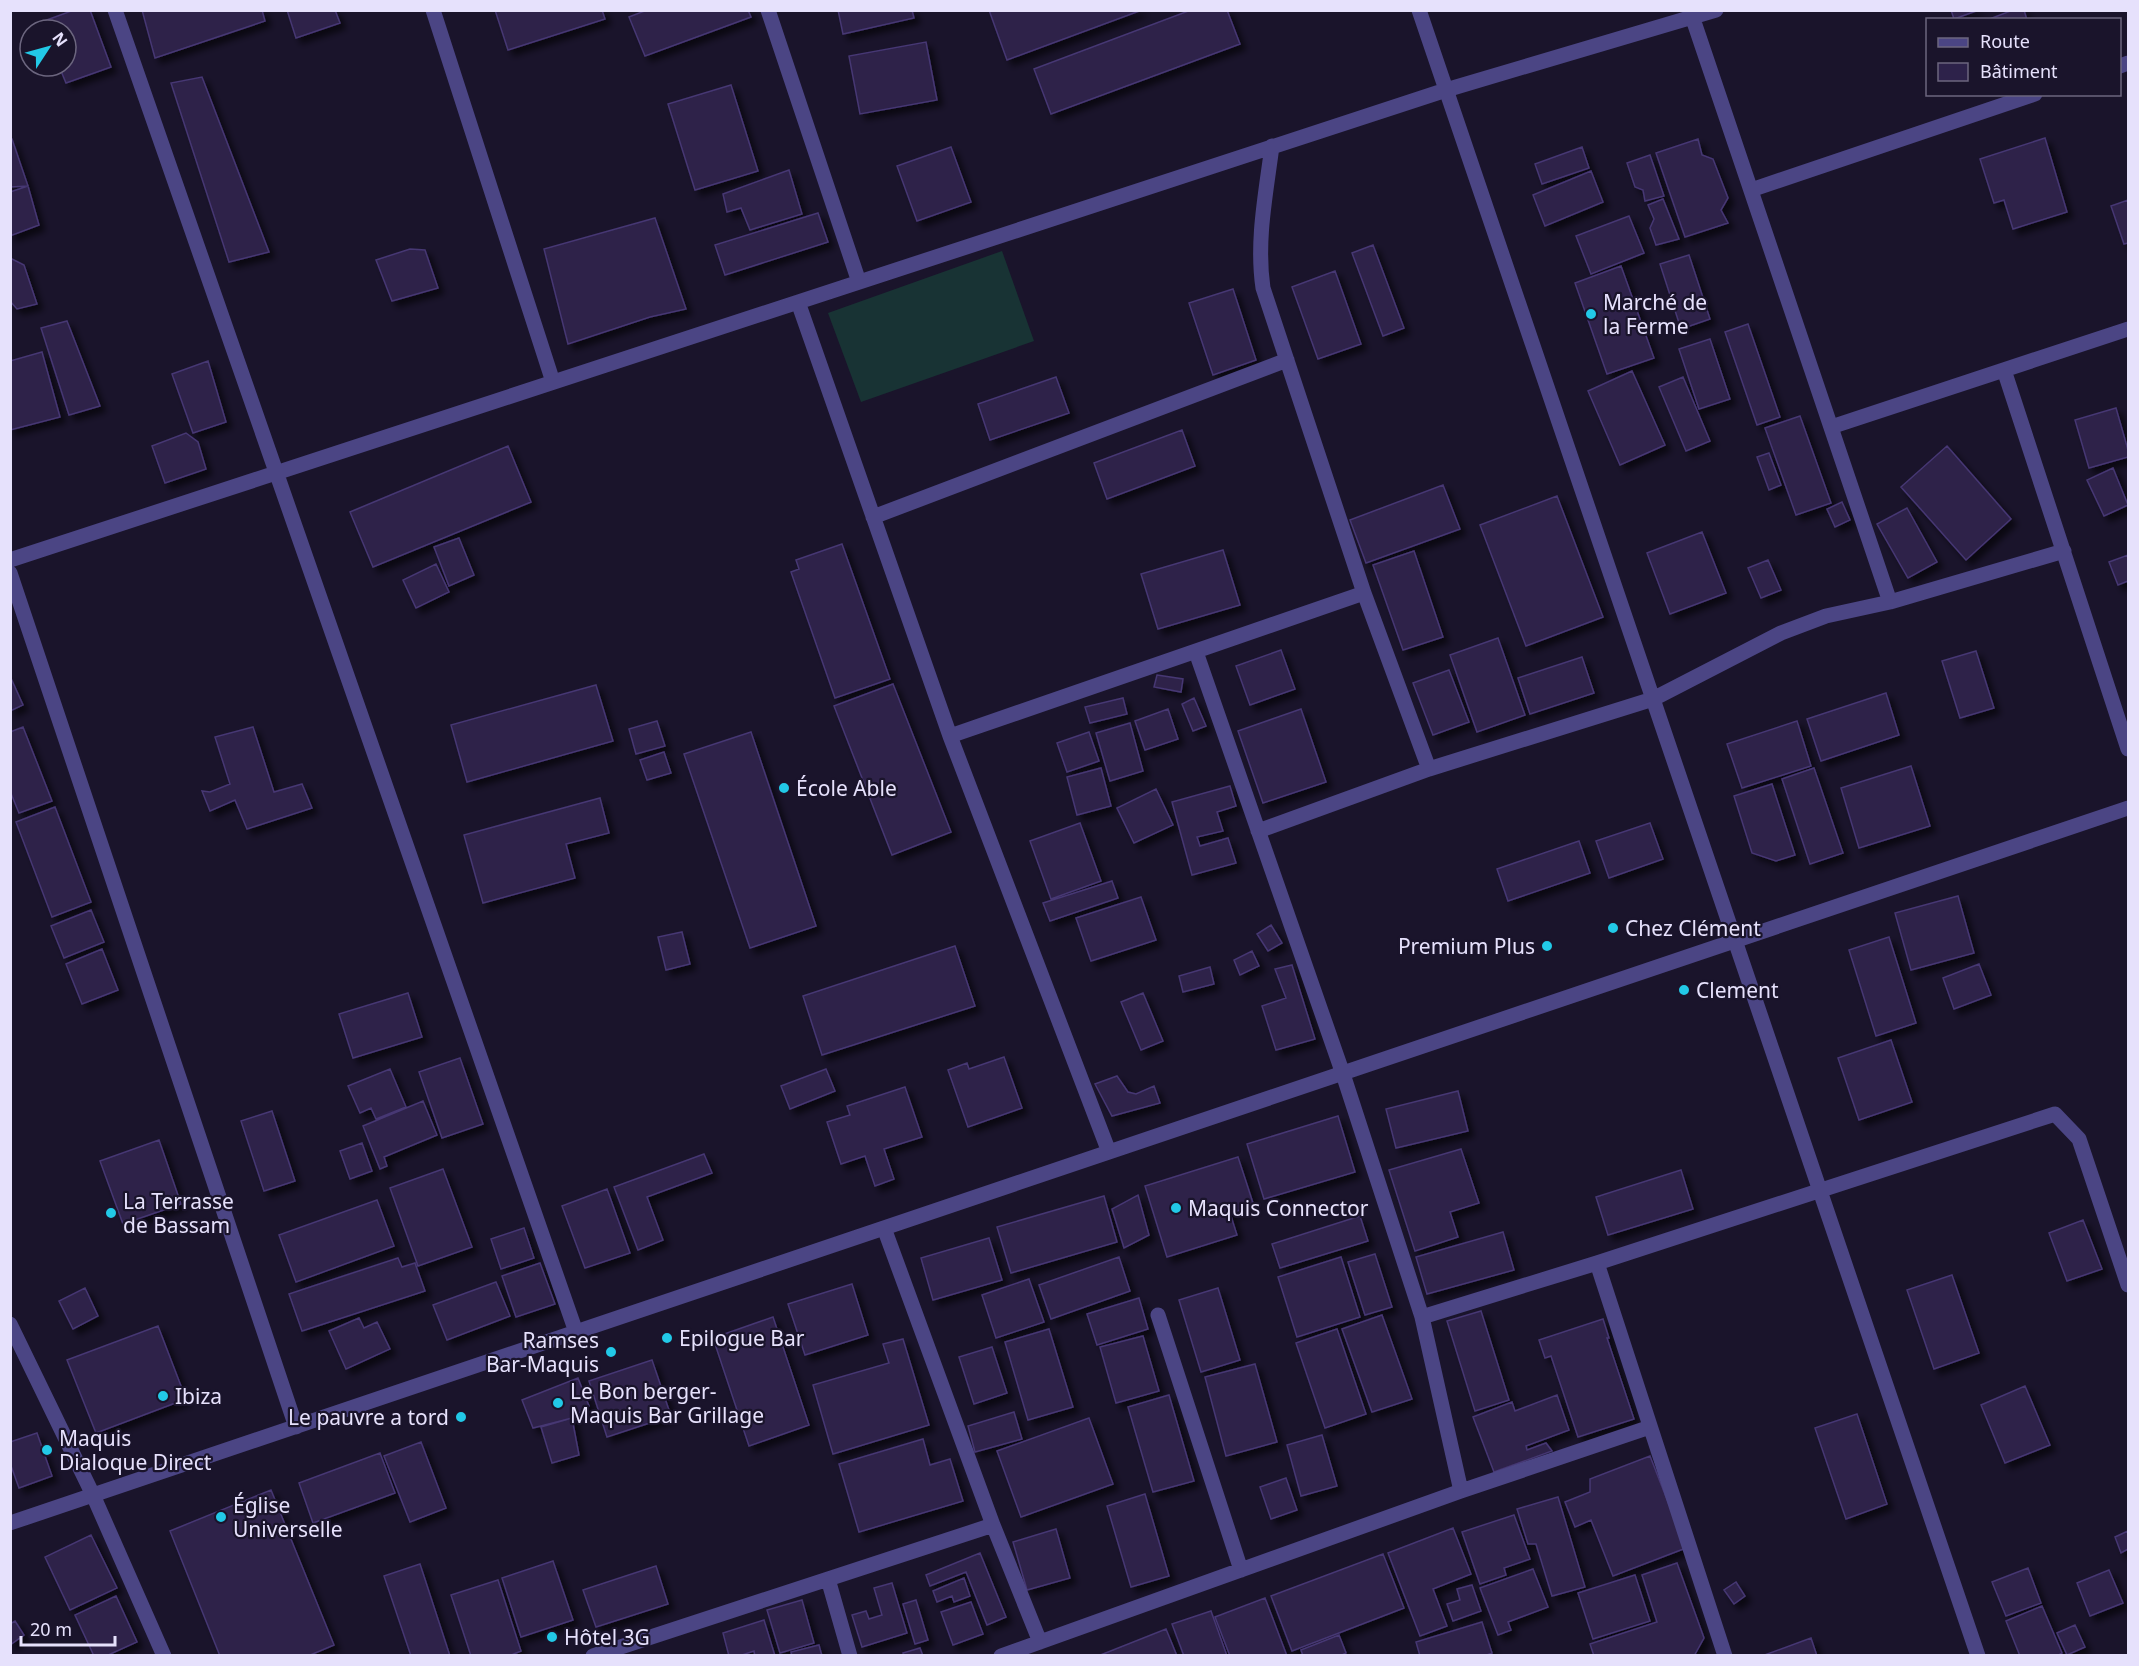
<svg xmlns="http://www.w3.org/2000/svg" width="2139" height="1666" font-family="'Noto Sans',sans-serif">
<defs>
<filter id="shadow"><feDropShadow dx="5.5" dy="5.5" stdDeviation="3" flood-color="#0009"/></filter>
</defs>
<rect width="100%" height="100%" fill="#1a142b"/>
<path fill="#183334" d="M1002,251L1034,341L861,402L828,313Z"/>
<path fill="#2d224a" stroke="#463773" stroke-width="1.5" filter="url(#shadow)" d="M74,10H90L111,67L66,83L59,66H66V30H47L44,21Z
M142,10H262L265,21L155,58Z
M287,10H335L340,23L296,38Z
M495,10H602L605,19L508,50Z
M647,10H748L751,17L645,56L629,17Z
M838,10H912L914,18L843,34Z
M989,10H1142L1007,60Z
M1191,10H1227L1240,44L1051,114L1034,69Z
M1951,10H1979L1954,19Z
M2013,10H2024L2027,20H1987Z
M926,42L937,100L860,114L849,56Z
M202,77L269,252L229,262L171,83Z
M731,85L758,171L695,190L668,104Z
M2045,138L2067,212L2013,229L2004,200L1994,203L1980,159Z
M10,139H12L28,186L10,187Z
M1698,139L1702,155L1713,159L1728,198L1721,210L1728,223L1685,237L1656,153Z
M951,147L971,202L917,221L897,166Z
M1582,147L1589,168L1542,184L1535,164Z
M1650,155L1664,196L1645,201L1643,190L1635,187L1627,163Z
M789,170L802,214L750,230L741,208L727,212L723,194Z
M1591,171L1603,202L1545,226L1533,195Z
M28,186L39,225L10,236V192Z
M1663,199L1679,239L1656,245L1650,228L1654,219L1648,205Z
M2128,200V243L2124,244L2111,206Z
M818,213L828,242L725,275L715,245Z
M1629,216L1644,253L1591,274L1576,236Z
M655,218L686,309L650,317L568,344L544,249Z
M1373,245L1404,328L1383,336L1352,253Z
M410,249L425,250L438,288L392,301L376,260Z
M1689,255L1710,319L1681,329L1660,264Z
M10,258L24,265L37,304L17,309L10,301Z
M1621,266L1654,358L1607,374L1575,283Z
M1335,271L1361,344L1318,359L1292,287Z
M1233,289L1256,360L1213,375L1189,303Z
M67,321L100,406L69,415L41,328Z
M1748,324L1780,417L1757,425L1725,332Z
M1710,339L1730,399L1699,409L1679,349Z
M42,352L60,417L10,430V361Z
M208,361L226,422L193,433L172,374Z
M1632,371L1665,445L1620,465L1588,391Z
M1056,377L1069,413L990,440L978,404Z
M1683,377L1710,441L1686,451L1659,387Z
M2116,408L2128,450V457L2089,468L2075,420Z
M1800,416L1831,503L1796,515L1765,428Z
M1182,430L1195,466L1107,499L1094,463Z
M186,433L198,442L206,469L165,483L152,446Z
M508,446L531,502L373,567L350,512Z
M1947,446L2011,519L1966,560L1901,487Z
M1769,453L1781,485L1769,490L1757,457Z
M2113,468L2128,505L2104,516L2087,480Z
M1443,485L1460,529L1366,563L1350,520Z
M1557,496L1603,617L1526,646L1480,525Z
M1842,502L1850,520L1835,527L1827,509Z
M1907,508L1937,562L1908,578L1877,524Z
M1702,532L1726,593L1670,614L1647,553Z
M459,538L474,575L449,586L434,547Z
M842,544L890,679L835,698L791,572L799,569L796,560Z
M1223,550L1240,605L1158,629L1141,574Z
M1414,551L1443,637L1403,650L1373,565Z
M2128,555V581L2118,585L2109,562Z
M1768,560L1781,590L1761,598L1748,568Z
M436,564L449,592L416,608L403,580Z
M1498,638L1525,715L1477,732L1450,655Z
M1281,650L1295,689L1250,705L1236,666Z
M1976,651L1994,708L1960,718L1942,661Z
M1582,657L1594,693L1530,714L1518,678Z
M1449,670L1469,722L1433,735L1413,683Z
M1157,675L1183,679L1181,692L1154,687Z
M10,676L23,705L10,711Z
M893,684L951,832L892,855L834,706Z
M596,685L613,741L467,782L451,725Z
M1886,693L1899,735L1821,761L1807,719Z
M1123,698L1127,714L1090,723L1085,707Z
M1194,698L1206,726L1193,731L1182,704Z
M1168,709L1178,739L1145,750L1135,721Z
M1301,709L1326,782L1263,803L1238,731Z
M657,721L665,746L636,754L629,729Z
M1797,721L1811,766L1742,788L1727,744Z
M1130,723L1143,771L1110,781L1096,733Z
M23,727L52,801L19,813L10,791V732Z
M253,727L274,792L302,784L312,808L247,829L235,800L210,811L202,791L210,792L230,784L215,737Z
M751,732L816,926L750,948L684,754Z
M1089,732L1099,761L1067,772L1057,743Z
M664,752L671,773L647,780L640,760Z
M1911,766L1930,826L1859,848L1841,788Z
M1101,768L1111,806L1077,815L1067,777Z
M1814,768L1843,853L1810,864L1782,779Z
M1772,784L1795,855L1776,861L1752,853L1734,796Z
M1230,786L1236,806L1217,812L1223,831L1197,837L1200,846L1228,838L1236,863L1192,875L1172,802Z
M1156,789L1173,825L1134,843L1117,808Z
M600,798L609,833L566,844L575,878L483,903L464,835Z
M55,807L91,902L52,917L16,822Z
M1080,823L1101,881L1051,899L1030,841Z
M1650,823L1663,859L1609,878L1596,841Z
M1579,841L1590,873L1508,901L1497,869Z
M1112,881L1118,898L1050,921L1043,903Z
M1958,896L1974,953L1911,970L1895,913Z
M1141,897L1156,940L1091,961L1076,918Z
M91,910L104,942L64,958L51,926Z
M1271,925L1282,943L1268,951L1257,934Z
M682,932L690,964L666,970L658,937Z
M1889,937L1916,1023L1876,1036L1849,950Z
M955,946L975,1006L822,1055L803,996Z
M102,949L118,990L82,1004L66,964Z
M1252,951L1259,966L1240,975L1234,960Z
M1979,964L1991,995L1954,1009L1943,978Z
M1292,965L1315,1039L1276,1050L1262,1006L1286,998L1275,969Z
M1210,967L1214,984L1183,992L1179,976Z
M408,993L422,1037L353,1058L339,1014Z
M1143,993L1163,1041L1141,1050L1121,1002Z
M1891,1040L1912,1102L1859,1120L1838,1058Z
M1004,1057L1022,1108L968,1127L948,1070L967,1063L969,1069Z
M460,1058L483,1124L442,1138L419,1072Z
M390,1069L406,1107L376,1119L371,1108L360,1113L348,1086Z
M826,1069L835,1091L790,1109L781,1086Z
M1117,1076L1128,1092L1136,1094L1154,1086L1160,1103L1112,1116L1095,1084Z
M905,1087L922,1137L884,1149L894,1179L875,1186L865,1156L841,1164L827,1122L850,1115L847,1106Z
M1458,1091L1468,1131L1396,1148L1386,1109Z
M423,1101L437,1135L384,1157L387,1166L380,1169L363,1126Z
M272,1111L295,1181L264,1191L241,1121Z
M1338,1116L1355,1172L1264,1199L1247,1144Z
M159,1140L181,1204L123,1224L100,1161Z
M362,1143L372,1171L350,1179L340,1151Z
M1461,1149L1479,1203L1450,1212L1458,1237L1415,1251L1389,1170Z
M704,1154L712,1173L647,1197L663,1240L638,1250L614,1187Z
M1238,1157L1254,1206L1230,1213L1237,1235L1167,1257L1145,1186Z
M443,1169L472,1247L418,1266L390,1188Z
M1681,1170L1693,1209L1608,1235L1596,1197Z
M607,1189L630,1253L585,1268L562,1206Z
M1138,1195L1149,1235L1124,1248L1112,1209Z
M1104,1196L1117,1242L1011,1273L997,1227Z
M377,1200L394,1246L296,1282L279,1235Z
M1360,1216L1368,1241L1280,1268L1272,1244Z
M2083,1220L2102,1269L2067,1281L2049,1233Z
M524,1228L534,1258L501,1269L491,1239Z
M1503,1232L1514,1270L1427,1294L1416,1257Z
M989,1238L1002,1280L933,1300L921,1258Z
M1375,1254L1392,1307L1365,1315L1348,1262Z
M1119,1257L1130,1291L1051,1319L1039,1285Z
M1341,1257L1360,1317L1297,1337L1278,1277Z
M398,1258L402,1267L415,1263L425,1291L302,1331L289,1294Z
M540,1263L555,1304L516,1317L502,1276Z
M1952,1275L1979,1353L1934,1369L1907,1290Z
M1029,1279L1044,1322L996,1338L982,1295Z
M496,1282L510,1316L447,1340L433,1305Z
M852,1284L868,1335L805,1355L788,1304Z
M85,1288L98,1316L73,1329L59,1301Z
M1218,1288L1240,1360L1201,1372L1179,1300Z
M1139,1298L1148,1329L1097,1345L1087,1314Z
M1481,1311L1509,1400L1475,1411L1447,1321Z
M1382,1315L1412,1399L1372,1412L1342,1329Z
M773,1317L809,1425L749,1446L713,1338Z
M359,1318L364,1328L377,1322L390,1349L346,1369L329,1331Z
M1603,1319L1609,1338H1607L1634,1419L1578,1437L1551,1356L1545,1358L1539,1340Z
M158,1326L186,1399L96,1433L67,1360Z
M1049,1329L1073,1407L1028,1420L1005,1342Z
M1337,1329L1366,1414L1325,1428L1296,1343Z
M1143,1336L1159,1391L1116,1403L1100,1347Z
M903,1339L929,1425L833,1454L813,1385L889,1363L883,1344Z
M992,1347L1007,1393L974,1404L959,1357Z
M652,1360L671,1416L607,1437L589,1381Z
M1255,1364L1277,1442L1226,1456L1205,1377Z
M578,1378L589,1406L572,1418L533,1428L522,1400Z
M2025,1386L2050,1445L2005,1463L1981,1405Z
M1169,1395L1194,1481L1153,1492L1128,1407Z
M1557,1395L1569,1430L1526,1446L1527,1450L1546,1443L1552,1451L1494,1472L1473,1417L1512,1402L1515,1411Z
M1014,1412L1022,1439L975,1452L968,1426Z
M1857,1414L1887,1504L1846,1519L1815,1428Z
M572,1418L579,1455L552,1463L541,1427Z
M1089,1418L1113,1484L1021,1517L997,1451Z
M37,1433L52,1476L19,1488L10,1463V1442Z
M1322,1435L1337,1486L1301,1496L1287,1445Z
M923,1439L930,1465L950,1459L963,1501L859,1532L839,1464Z
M421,1442L446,1508L410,1522L384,1456Z
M380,1453L395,1493L313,1523L299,1483Z
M1650,1456L1686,1548L1613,1576L1591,1520L1575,1527L1565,1502L1590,1492V1479Z
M1286,1478L1297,1510L1271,1519L1260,1487Z
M271,1490L334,1645L308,1656H220L170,1531Z
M1145,1494L1169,1576L1131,1587L1107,1506Z
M1558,1497L1585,1587L1552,1596L1536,1544H1528L1517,1509Z
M1514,1515L1530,1559L1504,1568L1506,1575L1480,1584L1462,1532Z
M1453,1528L1471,1574L1433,1589L1447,1626L1420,1636L1388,1553Z
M1056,1529L1070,1578L1027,1590L1013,1542Z
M2128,1531V1549L2121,1553L2115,1537Z
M91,1535L117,1588L70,1610L45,1557Z
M980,1553L1006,1617L987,1625L966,1572L930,1586L926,1575Z
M1383,1554L1404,1608L1292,1651L1271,1596Z
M553,1561L573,1620L521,1637L502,1578Z
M1677,1563L1704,1638L1694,1656H1594L1590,1644L1657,1622L1642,1575Z
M420,1564L450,1656H411L384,1576Z
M656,1566L668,1604L596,1627L583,1590Z
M2028,1568L2041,1603L2006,1616L1992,1582Z
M1533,1569L1548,1607L1508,1622L1511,1630L1498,1635L1480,1588Z
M2109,1570L2123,1603L2090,1616L2077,1583Z
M1635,1575L1650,1621L1593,1639L1578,1593Z
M964,1578L970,1596L954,1602L952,1596L937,1602L933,1591Z
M498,1580L521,1651L509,1656H471L451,1595Z
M1736,1582L1745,1596L1734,1604L1724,1590Z
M892,1583L907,1633L862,1647L852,1615L866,1611L869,1619L882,1615L874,1588Z
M1472,1585L1481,1611L1453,1621L1447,1604L1460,1600L1457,1589Z
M116,1596L137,1642L106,1656H94L75,1615Z
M1265,1598L1287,1656H1230L1215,1617Z
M802,1600L814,1643L780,1653L767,1610Z
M916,1600L928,1640L915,1644L903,1604Z
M971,1602L983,1634L953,1645L941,1612Z
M2042,1606L2062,1653L2057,1656H2020L2006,1621Z
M1211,1611L1227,1656H1184L1172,1624Z
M764,1620L775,1656H755L754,1651L739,1656H729L723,1633Z
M15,1621L24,1635L10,1645V1624Z
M1482,1622L1492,1653L1484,1656H1420L1416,1642Z
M2075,1625L2085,1647L2067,1655L2057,1633Z
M1166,1629L1177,1656H1098Z
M1339,1635L1346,1653L1340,1656H1303L1301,1650Z
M1811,1638L1817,1656H1762Z
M819,1645L822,1656H792L791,1652Z
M920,1648L923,1656H904L903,1653Z"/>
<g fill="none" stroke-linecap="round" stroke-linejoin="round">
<path stroke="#4b4584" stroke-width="15" d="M115,10L576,1332
M433,10L553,382
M768,10L859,282
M1419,10L1978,1656
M1693,19L1890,602
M2120,66L2128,63
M1272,146C1266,193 1256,241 1263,288L1364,593L1429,769
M1751,190L2035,94
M798,302L950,736L1109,1152
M2004,370L2128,749
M1831,427L2128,329
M873,517L1287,360
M10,560L1446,90L1716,10
M10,573L296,1427
M1196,652L1343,1074L1422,1317L1461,1491
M950,736L1364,593
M1258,831L1429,769L1653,699L1781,633L1826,616L1890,602L2064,551
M1597,1263L1725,1656
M1158,1315L1241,1570
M1422,1317L1597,1263L2055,1114L2079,1139L2128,1285
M10,1324L93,1495L164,1656
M10,1523L2128,808
M993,1525L1040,1642
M828,1579L850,1656
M593,1656L993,1525L884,1228
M1001,1656L1461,1491L1650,1427"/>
</g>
<g fill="#22c9e7" stroke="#1a142b" stroke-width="2">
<circle cx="1591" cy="314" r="6"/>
<circle cx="784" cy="788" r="6"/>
<circle cx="1613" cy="928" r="6"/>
<circle cx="1547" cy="946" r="6"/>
<circle cx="1684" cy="990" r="6"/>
<circle cx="1176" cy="1208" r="6"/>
<circle cx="111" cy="1213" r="6"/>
<circle cx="667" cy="1338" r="6"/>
<circle cx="611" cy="1352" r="6"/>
<circle cx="163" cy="1396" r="6"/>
<circle cx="558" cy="1403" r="6"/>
<circle cx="461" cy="1417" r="6"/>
<circle cx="47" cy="1450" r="6"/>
<circle cx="221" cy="1517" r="6"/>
<circle cx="552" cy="1637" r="6"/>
</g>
<g text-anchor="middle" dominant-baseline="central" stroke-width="4.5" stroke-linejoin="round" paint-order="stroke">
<g font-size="21" fill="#e6e1fc" stroke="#1a142b" text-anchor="start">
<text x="1603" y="302">Marché de<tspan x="1603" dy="24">la Ferme</tspan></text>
<text x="796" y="788">École Able</text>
<text x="1625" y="928">Chez Clément</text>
<text x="1535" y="946" text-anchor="end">Premium Plus</text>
<text x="1696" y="990">Clement</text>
<text x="123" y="1201">La Terrasse<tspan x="123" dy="24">de Bassam</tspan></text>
<text x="1188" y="1208">Maquis Connector</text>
<text x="679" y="1338">Epilogue Bar</text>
<text x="599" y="1340" text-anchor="end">Ramses<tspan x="599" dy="24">Bar-Maquis</tspan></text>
<text x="570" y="1391">Le Bon berger-<tspan x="570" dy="24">Maquis Bar Grillage</tspan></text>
<text x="175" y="1396">Ibiza</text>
<text x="449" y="1417" text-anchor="end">Le pauvre a tord</text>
<text x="59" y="1438">Maquis<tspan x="59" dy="24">Dialoque Direct</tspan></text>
<text x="233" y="1505">Église<tspan x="233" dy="24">Universelle</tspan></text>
<text x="564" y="1637">Hôtel 3G</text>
</g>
</g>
<rect width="2139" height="1666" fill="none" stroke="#e6e1fc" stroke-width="24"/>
<rect x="1926" y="18" width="195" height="78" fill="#1a142b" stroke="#6c667f" stroke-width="1.5"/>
<rect x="1938" y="38" width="30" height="9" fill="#4b4584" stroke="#6c667f" stroke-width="1.5"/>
<text x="1980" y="48" font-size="18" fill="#e6e1fc">Route</text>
<rect x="1938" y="63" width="30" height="18" fill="#2d224a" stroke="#6c667f" stroke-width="1.5"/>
<text x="1980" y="78" font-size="18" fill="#e6e1fc">Bâtiment</text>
<g transform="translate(48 48) rotate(54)"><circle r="28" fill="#1a142b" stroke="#6c667f" stroke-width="1.5"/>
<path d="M0-4.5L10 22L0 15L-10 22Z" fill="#22c9e7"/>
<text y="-9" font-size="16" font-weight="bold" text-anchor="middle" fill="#e6e1fc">N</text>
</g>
<path d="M21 1636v9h94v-9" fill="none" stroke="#e6e1fc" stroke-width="3"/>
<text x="30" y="1636" font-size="18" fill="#e6e1fc" stroke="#1a142b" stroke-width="4.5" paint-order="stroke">20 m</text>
</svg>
